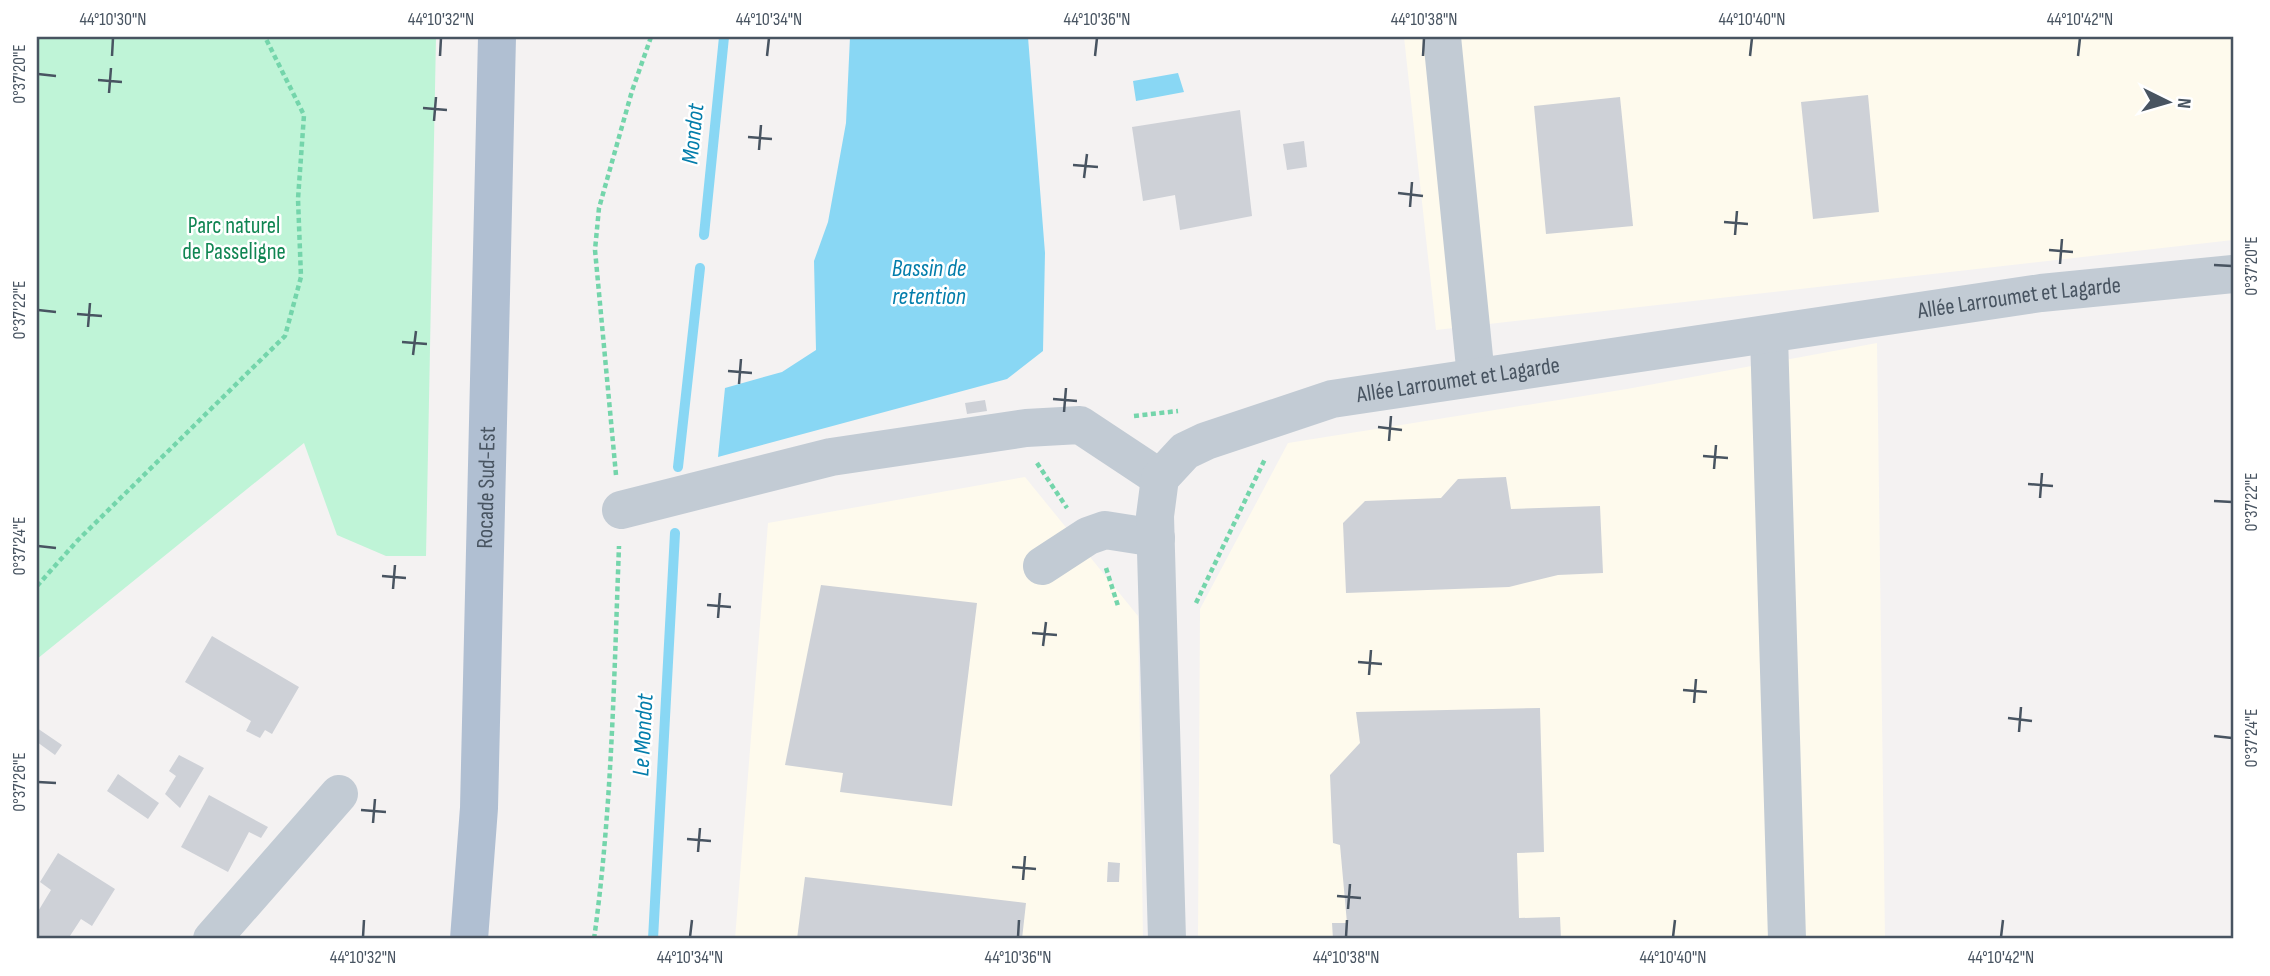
<svg xmlns="http://www.w3.org/2000/svg" width="2270" height="976" font-family="'Sofia Sans Condensed',sans-serif">
<rect width="100%" height="100%" fill="#f4f2f2"/>
<path fill="#fefaed" d="M1404,37H2233V240L1436,330Z
M1877,343L1885,939H1198L1200,609L1288,443L1627,389Z
M1025,477L1138,616L1143,939H735L768,523Z"/>
<path fill="#bff4d7" d="M37,37H436L426,556H386L337,535L304,443L37,659Z"/>
<path fill="#89d7f4" d="M850,37H1028L1045,253L1043,351L1007,379L718,457L725,388L782,372L816,350L814,261L828,222L846,123Z
M1178,73L1184,92L1136,101L1133,81Z"/>
<g fill="none" stroke-linecap="round" stroke-linejoin="round">
<path stroke="#89d7f4" stroke-width="10" d="M704,235L724,37
M678,467L700,268
M653,939L675,533"/>
</g>
<path fill="#ced1d7" d="M1868,95L1879,212L1813,219L1801,102Z
M1620,97L1633,226L1546,234L1534,106Z
M1240,110L1252,216L1180,230L1175,195L1143,201L1132,127Z
M1304,141L1307,167L1287,170L1283,144Z
M985,400L987,411L967,414L965,403Z
M1506,477L1511,509L1600,506L1603,573L1558,575L1509,587L1346,593L1343,523L1365,501L1441,498L1458,479Z
M821,585L977,603L952,806L840,792L843,773L785,765Z
M212,636L299,687L272,734L265,730L260,738L246,731L251,721L185,682Z
M1540,708L1544,852L1517,853L1519,918L1560,917L1561,939H1333L1332,923H1347L1340,845L1333,843L1330,775L1360,743L1356,712Z
M37,728L62,745L55,755L37,742Z
M179,755L204,768L180,808L165,794L176,776L169,771Z
M118,774L159,803L148,819L107,791Z
M209,795L268,827L261,838L249,832L228,872L181,847Z
M58,853L115,889L92,926L81,919L68,939H37V913L51,890L40,882Z
M1108,862L1120,863L1119,882H1107Z
M805,877L1026,903L1022,939H797Z"/>
<g fill="none" stroke-linecap="round" stroke-linejoin="round">
<path stroke="#74d5ab" stroke-width="4.5" stroke-dasharray="5 3.5" stroke-linecap="butt" d="M37,38L39,37
M1134,416L1178,411
M1037,463L1067,508
M616,475L595,250L599,208L632,91L651,37
M1106,568L1118,606
M37,586L78,540L285,336L301,277L298,199L304,115L265,37
M1196,603L1265,459
M594,939C612,810 614,677 619,546"/>
<g stroke="#c2cbd4" stroke-width="38">
<path d="M1442,37L1476,377"/>
<path d="M1769,336L1787,939"/>
<path d="M621,510L831,457L1026,428L1080,425L1160,478"/>
<path d="M1042,566L1088,536L1105,530L1156,538"/>
<path d="M212,939L339,794"/>
<path id="s1" d="M1167,939L1155,516L1160,478L1185,451L1206,441L1332,399L2041,293L2233,274"/>
</g>
<path stroke="#b0bfd2" stroke-width="38" id="s2" d="M469,939L479,808L497,37"/>
</g>
<path fill="none" stroke="#485461" stroke-width="2.5" d="M112,56L113,38M440,56L441,38M767,56L769,38M1095,56L1097,38M1423,56L1424,38M1750,56L1752,38M2078,56L2080,38M38,74L56,76M98,80L122,82M109,93L111,68M423,108L447,110M434,121L436,97M748,137L772,139M759,150L761,125M1073,165L1098,167M1084,178L1087,154M1398,193L1423,196M1410,207L1412,182M1724,222L1748,224M1735,235L1737,211M2049,250L2073,252M2060,264L2062,239M2214,265L2232,266M38,310L56,312M77,314L102,316M88,327L90,303M402,342L427,344M413,355L416,331M728,371L752,373M739,384L741,359M1053,399L1077,401M1064,412L1066,388M1378,427L1402,430M1389,441L1391,416M1703,456L1728,458M1714,469L1716,445M2028,484L2053,486M2040,498L2042,473M2214,501L2232,502M38,546L56,548M382,576L406,578M393,589L395,565M707,605L731,607M718,618L720,593M1032,633L1057,635M1043,646L1046,622M1358,662L1382,664M1369,675L1371,650M1683,690L1707,692M1694,703L1696,679M2008,718L2032,721M2019,732L2021,707M2214,736L2232,738M38,782L56,783M361,810L386,812M373,823L375,799M687,839L711,841M698,852L700,828M1012,867L1036,869M1023,880L1025,856M1337,896L1361,898M1348,909L1350,884M363,937L364,920M690,937L692,920M1018,937L1019,920M1346,937L1347,920M1673,937L1675,920M2001,937L2003,920"/>
<g text-anchor="middle" dominant-baseline="central" stroke-width="5" stroke-linejoin="round" paint-order="stroke">
<g font-size="23" fill="#108552" stroke="#fff">
<text x="234" y="226">Parc naturel<tspan x="234" dy="26">de Passeligne</tspan></text>
</g>
<g font-size="23" fill="#485461" stroke="#fff">
<text stroke="none"><textPath href="#s1" startOffset="1349">Allée Larroumet et Lagarde</textPath></text>
<text stroke="none"><textPath href="#s1" startOffset="782">Allée Larroumet et Lagarde</textPath></text>
<text stroke="none"><textPath href="#s2" startOffset="452">Rocade Sud-Est</textPath></text>
</g>
<g font-size="24" font-style="italic" fill="#037dab" stroke="#fff">
<text transform="translate(693 134) rotate(-84)">Mondot</text>
<text x="929" y="268">Bassin de<tspan x="929" dy="28">retention</tspan></text>
<text transform="translate(643 735) rotate(-87)">Le Mondot</text>
</g>
</g>
<rect width="2270" height="976" fill="none" stroke="#ffffff" stroke-width="77"/>
<g transform="translate(2168 102) rotate(95)" stroke="#ffffff" stroke-width="5" paint-order="stroke">
<path d="M0-5L12 26L0 18L-12 26Z" fill="#485461"/>
<text y="-10" font-size="19" font-weight="bold" text-anchor="middle" fill="#485461">N</text>
</g>
<rect x="38" y="38" width="2194" height="899" fill="none" stroke="#485461" stroke-width="2.5"/>
<g font-size="18" text-anchor="middle" fill="#485461">
<text x="113" y="25">44°10'30"N</text>
<text x="441" y="25">44°10'32"N</text>
<text x="769" y="25">44°10'34"N</text>
<text x="1097" y="25">44°10'36"N</text>
<text x="1424" y="25">44°10'38"N</text>
<text x="1752" y="25">44°10'40"N</text>
<text x="2080" y="25">44°10'42"N</text>
<text transform="translate(19 74) rotate(-90)" y="6">0°37'20"E</text>
<text transform="translate(2251 266) rotate(-90)" y="6">0°37'20"E</text>
<text transform="translate(19 310) rotate(-90)" y="6">0°37'22"E</text>
<text transform="translate(2251 502) rotate(-90)" y="6">0°37'22"E</text>
<text transform="translate(19 546) rotate(-90)" y="6">0°37'24"E</text>
<text transform="translate(2251 738) rotate(-90)" y="6">0°37'24"E</text>
<text transform="translate(19 782) rotate(-90)" y="6">0°37'26"E</text>
<text x="363" y="963">44°10'32"N</text>
<text x="690" y="963">44°10'34"N</text>
<text x="1018" y="963">44°10'36"N</text>
<text x="1346" y="963">44°10'38"N</text>
<text x="1673" y="963">44°10'40"N</text>
<text x="2001" y="963">44°10'42"N</text>
</g>
</svg>
